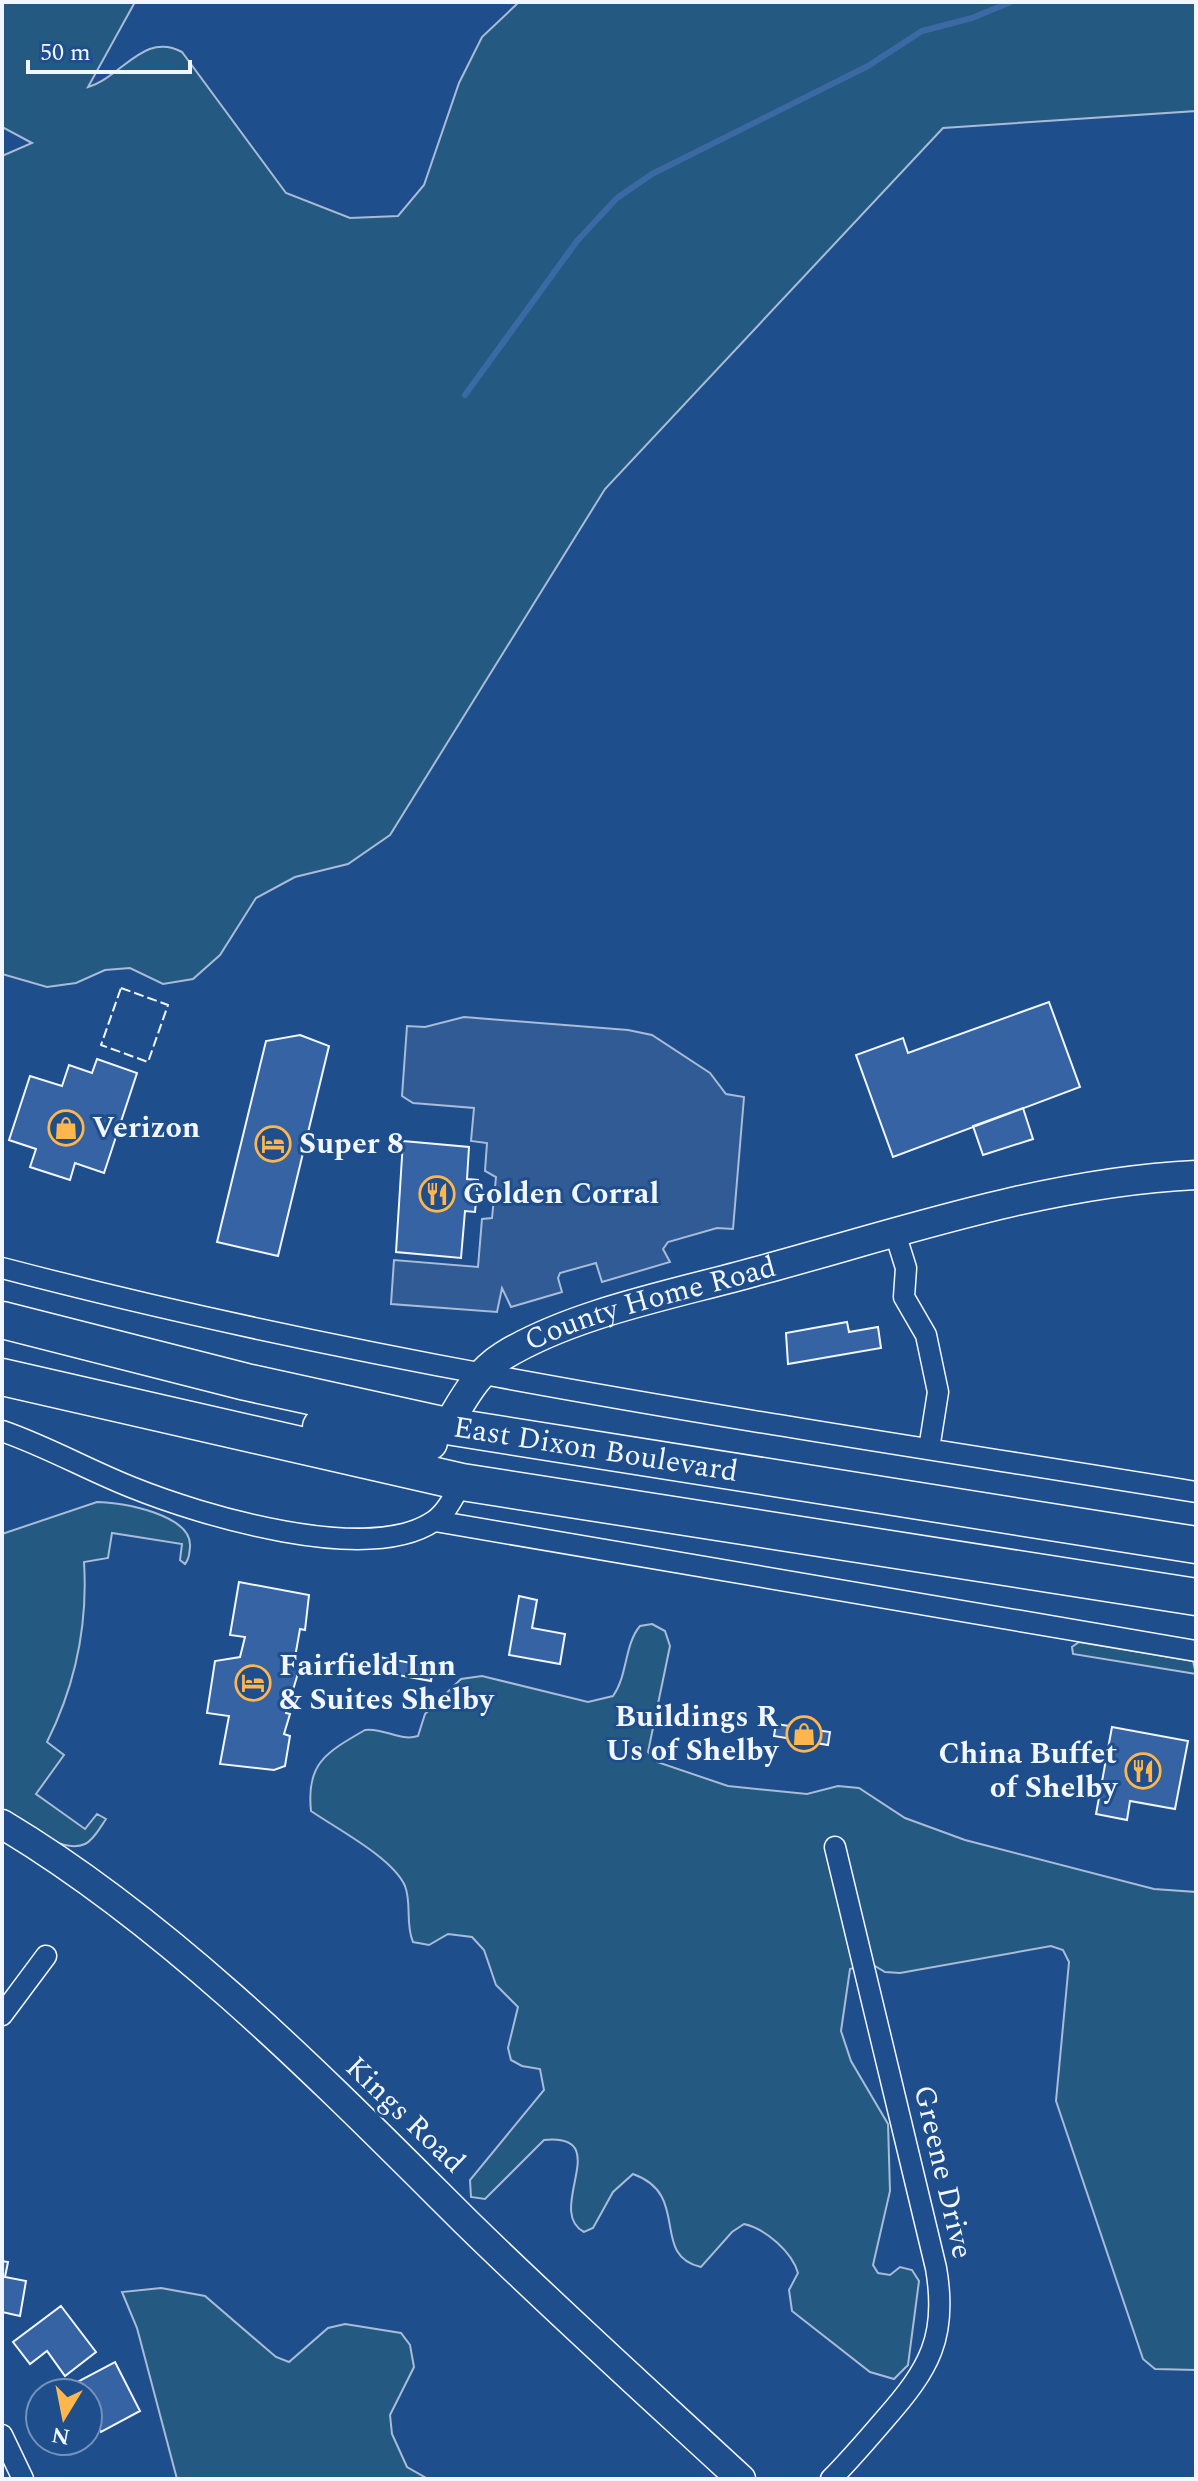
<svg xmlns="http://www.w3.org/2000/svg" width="1198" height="2481" font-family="Spectral,serif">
<rect width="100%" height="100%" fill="#1f4e8c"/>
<path fill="#245a82" stroke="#a8bbd7" stroke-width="2" d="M2,2H135L88,87C122,77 144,31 182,52L286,193L350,218L398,216L424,185L459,83L482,37L519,2H1196V111L943,128L605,489L390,835L348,864L295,877L256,898L220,955L193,979L163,984L130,968L105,970L76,983L47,987L2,974V156L32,143L2,127Z
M97,1502C122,1502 193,1515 190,1547C189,1554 190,1558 185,1564L180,1560L182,1544L112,1533L108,1558L84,1562C88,1626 76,1684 47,1742L64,1755L36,1794L85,1829L97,1814L106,1819C101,1826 94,1840 85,1844C61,1855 22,1822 2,1811V1534Z
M652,1624L665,1631L670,1646L648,1752L657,1762L728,1786L807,1794L838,1786L859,1788L905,1818L965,1840L1154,1889L1196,1892V2370L1155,2369L1143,2359L1056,2101L1069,1962L1063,1950L1051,1946L900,1973L885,1972L870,1963L850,1969L841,2031L851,2061L888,2124L890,2191L873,2265L878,2273L890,2275L900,2267L912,2270L919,2281L908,2365L894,2379L870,2372L792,2311L789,2290L798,2273C792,2252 766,2229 744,2224L732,2232L701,2267C649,2255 692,2195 633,2174L613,2192L593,2228L584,2232C544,2211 616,2133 544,2140L485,2199L471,2197L470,2180L544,2090L540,2069L522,2066L511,2060L508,2048L518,2007L496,1985L484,1950L472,1937L448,1934L429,1945L413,1942C405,1924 412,1904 405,1886C393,1858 337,1829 311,1811C306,1764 325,1753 365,1730C383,1727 400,1742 418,1736L425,1714L461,1679L482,1676L588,1702L613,1696C628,1675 624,1645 640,1626Z
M1079,1642L1193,1661L1196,1674L1073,1654L1072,1647Z
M161,2288L205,2296L276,2357L289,2362L328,2328L345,2324L401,2333L410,2345L414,2367L390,2415L392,2434L407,2467L428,2479H177L137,2328L122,2292Z"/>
<path fill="#305b95" stroke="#a8bbd7" stroke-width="2" d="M464,1017L628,1030L652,1035L710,1073L726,1094L744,1097L733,1229L717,1228L668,1242L663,1249L670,1262L602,1282L596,1263L560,1273L558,1278L562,1292L511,1307L502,1288L497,1312L391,1304L394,1260L478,1267L482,1219L492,1218L496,1177L485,1171L487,1143L471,1141L474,1108L413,1103L402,1096L407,1026L425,1027Z"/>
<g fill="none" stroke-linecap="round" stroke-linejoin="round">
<path stroke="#3b69a3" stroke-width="6" d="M465,395L577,241L617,198L652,174L868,66L922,31L972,18L1011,2"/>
</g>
<path fill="#3563a3" stroke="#f2f6ff" stroke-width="2" d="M1049,1002L1080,1087L893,1157L856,1055L903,1038L908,1053Z
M300,1035L329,1046L278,1256L217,1242L266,1041Z
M97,1059L137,1073L104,1173L75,1163L70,1180L30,1167L36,1149L9,1140L30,1076L62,1086L69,1065L92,1073Z
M1023,1108L1033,1139L983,1155L973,1126Z
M403,1141L469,1147L467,1179L478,1180L475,1212L465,1211L461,1258L396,1252Z
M847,1322L849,1332L878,1327L881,1348L788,1364L786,1333Z
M239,1582L309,1595L305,1630L300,1629L294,1663L293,1668L299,1670L286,1713L290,1714L284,1734L290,1736L285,1766L274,1770L220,1764L229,1716L207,1713L215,1661L240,1657L245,1637L230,1635Z
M519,1596L537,1600L532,1628L565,1634L560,1664L509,1655Z
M379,1657L433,1667L431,1681L376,1671Z
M776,1724L830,1732L828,1745L774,1736Z
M1112,1727L1188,1741L1175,1809L1130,1801L1127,1820L1096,1814Z
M2,2261L8,2262L5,2277L26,2281L20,2316L2,2312Z
M61,2306L96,2352L65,2376L47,2351L30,2364L13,2342Z
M115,2362L140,2411L101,2432L88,2408V2393H64L62,2390Z"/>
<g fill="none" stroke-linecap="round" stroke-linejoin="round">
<defs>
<path id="street" d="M895,1233L906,1268L904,1297L926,1335L938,1392L929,1449
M2,1268C394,1371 796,1427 1196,1492
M2,1431C46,1446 88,1470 131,1487C200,1515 368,1566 434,1521C447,1512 454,1496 462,1482
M435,1521L1196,1651
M2,2015L46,1956
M2,2435L23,2479
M831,2479C850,2460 867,2440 885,2419C929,2369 948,2337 936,2268L835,1847"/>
<g id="secondary">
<path id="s1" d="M447,1426C463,1400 476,1373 503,1356C573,1313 675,1294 754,1272C899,1233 1045,1182 1196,1175"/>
<path d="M2,1824C174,1927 324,2081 466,2222C556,2310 649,2394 741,2479"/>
</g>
<g id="highway">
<path id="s2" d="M2,1320L246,1382L447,1426L1196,1545"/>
<path d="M2,1377L462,1482L1196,1597"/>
<path d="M321,1427L414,1443L429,1442"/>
</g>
</defs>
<use href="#street" stroke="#f2f6ff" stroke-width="23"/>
<use href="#secondary" stroke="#f2f6ff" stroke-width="31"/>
<use href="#highway" stroke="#f2f6ff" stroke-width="39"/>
<use href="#street" stroke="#1f4e8c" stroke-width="20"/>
<use href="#secondary" stroke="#1f4e8c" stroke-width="28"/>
<use href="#highway" stroke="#1f4e8c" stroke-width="36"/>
<path stroke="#f2f6ff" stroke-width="2" stroke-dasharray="10 4" stroke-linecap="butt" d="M121,988L168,1005L148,1062L101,1045Z"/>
</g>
<defs>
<symbol id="shop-ring" viewBox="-11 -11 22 22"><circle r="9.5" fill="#1f4e8c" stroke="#ffb74d" stroke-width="1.5"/><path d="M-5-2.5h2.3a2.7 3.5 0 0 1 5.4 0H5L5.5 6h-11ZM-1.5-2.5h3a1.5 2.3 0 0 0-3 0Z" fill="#ffb74d"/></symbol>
<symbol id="hotel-ring" viewBox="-11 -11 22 22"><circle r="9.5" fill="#1f4e8c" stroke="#ffb74d" stroke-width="1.5"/><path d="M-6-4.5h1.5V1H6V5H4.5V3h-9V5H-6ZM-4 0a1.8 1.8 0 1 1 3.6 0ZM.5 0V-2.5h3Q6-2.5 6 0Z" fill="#ffb74d"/></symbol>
<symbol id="restaurant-ring" viewBox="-11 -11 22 22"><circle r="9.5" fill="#1f4e8c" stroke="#ffb74d" stroke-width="1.5"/><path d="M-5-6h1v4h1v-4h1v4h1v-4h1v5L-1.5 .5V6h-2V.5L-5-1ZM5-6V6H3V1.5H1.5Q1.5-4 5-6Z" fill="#ffb74d"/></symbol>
</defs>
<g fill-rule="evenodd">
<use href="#shop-ring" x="46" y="1108" width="40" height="40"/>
<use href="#hotel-ring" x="253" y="1124" width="40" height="40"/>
<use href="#restaurant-ring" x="417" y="1174" width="40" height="40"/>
<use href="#hotel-ring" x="233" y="1663" width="40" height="40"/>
<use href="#shop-ring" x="784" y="1714" width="40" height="40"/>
<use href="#restaurant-ring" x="1123" y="1751" width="40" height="40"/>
</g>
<g text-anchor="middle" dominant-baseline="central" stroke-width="6" stroke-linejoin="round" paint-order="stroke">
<g font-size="30" font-weight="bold" fill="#f2f6ff" stroke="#1f4e8c" text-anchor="start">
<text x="92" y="1128">Verizon</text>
<text x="299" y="1144">Super 8</text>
<text x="463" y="1194">Golden Corral</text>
<text x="279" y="1666">Fairfield Inn<tspan x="279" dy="34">&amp; Suites Shelby</tspan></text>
<text x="778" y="1717" text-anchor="end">Buildings R<tspan x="778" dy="34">Us of Shelby</tspan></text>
<text x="1117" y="1754" text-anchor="end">China Buffet<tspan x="1117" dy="34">of Shelby</tspan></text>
</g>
<g font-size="30" fill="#f2f6ff" stroke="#1f4e8c">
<text stroke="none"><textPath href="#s1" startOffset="248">County Home Road</textPath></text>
<text stroke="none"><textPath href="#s2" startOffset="608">East Dixon Boulevard</textPath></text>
<text transform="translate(405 2115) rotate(44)">Kings Road</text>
<text transform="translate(943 2172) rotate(77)">Greene Drive</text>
</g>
</g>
<rect width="1198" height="2481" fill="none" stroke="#f2f6ff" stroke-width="8"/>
<g transform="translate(64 2417) rotate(190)"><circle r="38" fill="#1f4e8c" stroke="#7391ba" stroke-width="2"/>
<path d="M0-6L14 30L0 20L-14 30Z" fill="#ffb74d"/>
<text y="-12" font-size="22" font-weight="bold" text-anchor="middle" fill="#f2f6ff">N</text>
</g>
<path d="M28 60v12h162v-12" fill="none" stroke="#f2f6ff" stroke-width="4"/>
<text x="40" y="60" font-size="24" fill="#f2f6ff" stroke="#1f4e8c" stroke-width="6" paint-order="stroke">50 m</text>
</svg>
